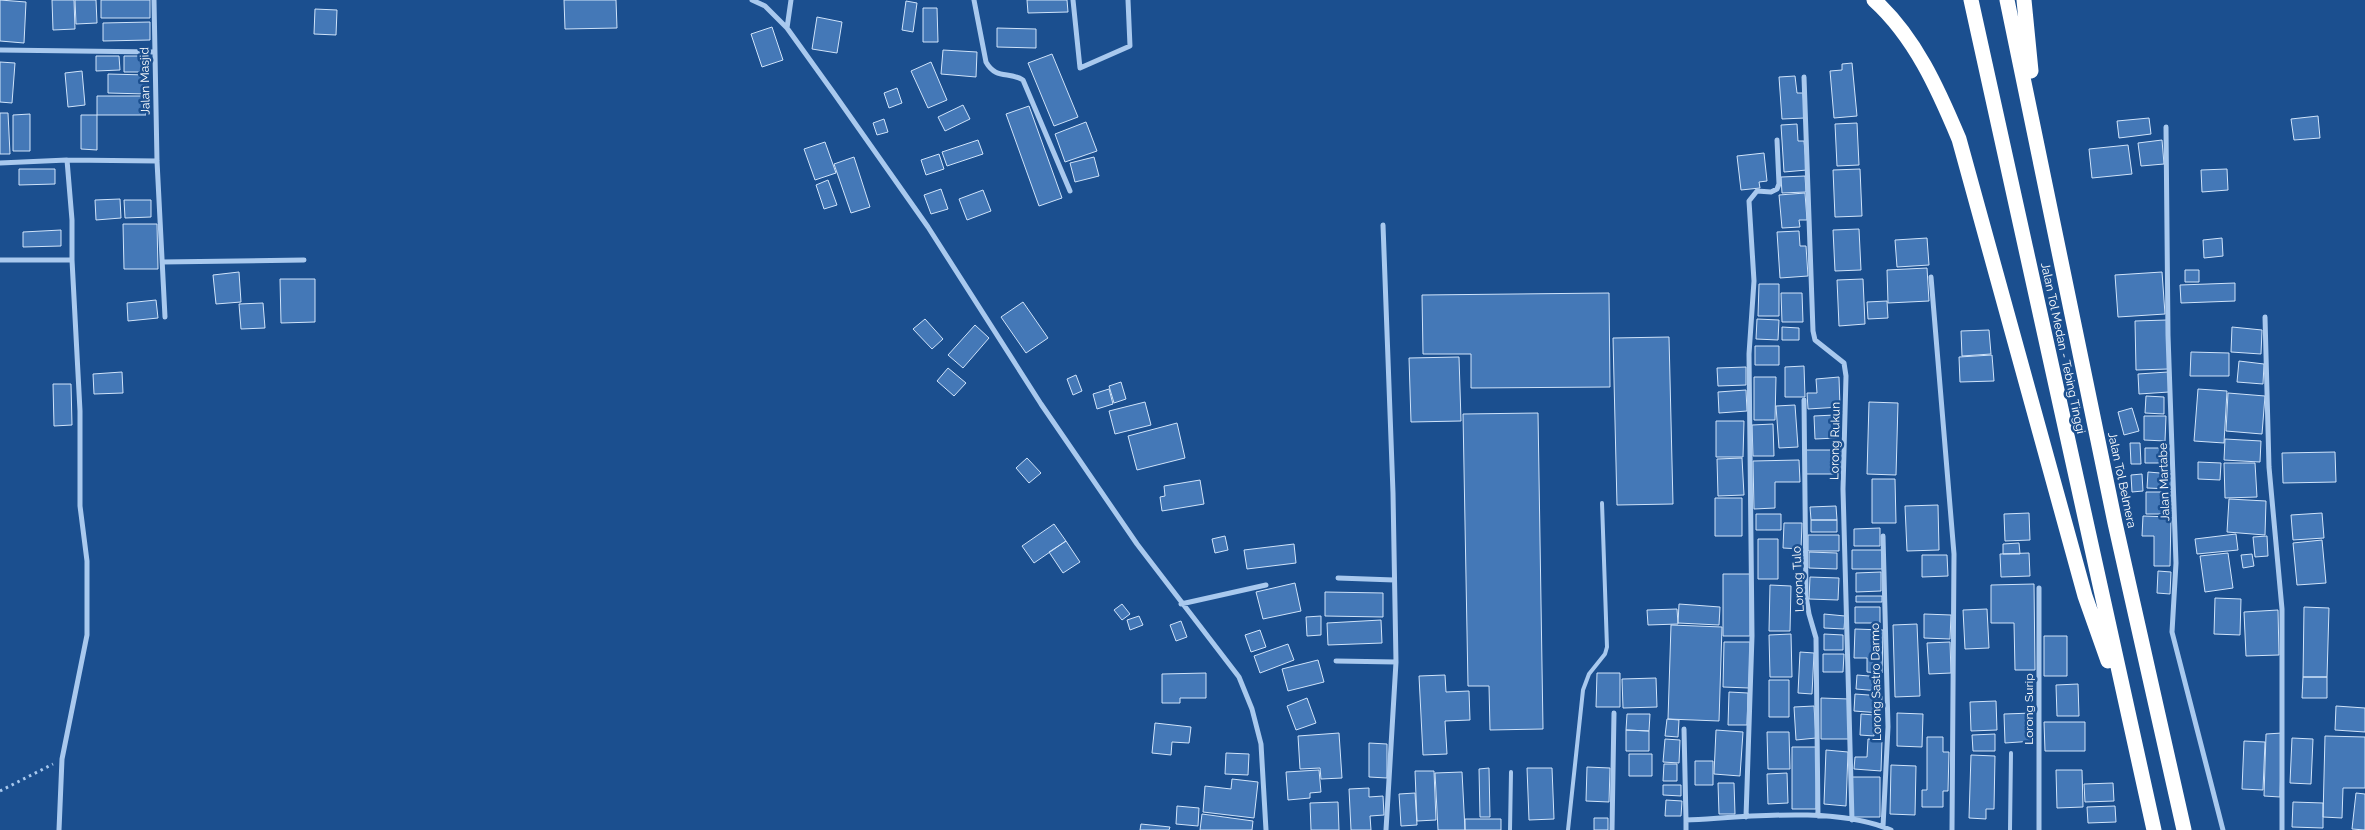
<svg xmlns="http://www.w3.org/2000/svg" width="2365" height="830" font-family="Raleway,sans-serif">
<rect width="100%" height="100%" fill="#1b4f8f"/>
<path fill="#4478b7" stroke="#cfe3fa" d="M0,0L26,2L24,43L0,41Z
M52,0H74L75,29L53,30Z
M75,0H96L97,23L76,24Z
M101,0H150V18H101Z
M564,0H616L617,28L565,29Z
M1027,0H1067L1068,12L1028,13Z
M906,1L917,3L913,32L902,30Z
M923,8H937L938,42H923Z
M315,9L337,10L336,35L314,34Z
M817,17L842,22L837,53L812,49Z
M150,22V40L103,41V23Z
M772,27L783,60L762,67L751,34Z
M997,28L1036,29V48L997,47Z
M943,50L977,52L976,77L941,74Z
M1052,54L1078,117L1054,126L1028,63Z
M96,56H119L120,70L96,71Z
M124,56H149V72H124Z
M0,62L15,63L12,103L0,102Z
M931,62L947,100L928,108L911,71Z
M1852,63L1857,116L1834,118L1830,71L1842,70V64Z
M82,71L85,105L68,107L65,73Z
M108,74L147,75V94L108,93Z
M1795,76L1797,93H1803L1805,118L1782,119L1779,77Z
M897,88L902,103L889,108L884,93Z
M97,96H145L146,115H97Z
M963,105L970,119L945,131L938,117Z
M1029,106L1062,198L1039,206L1006,114Z
M0,113H8L10,154H0Z
M30,114V151H13V115Z
M81,115H97V150L81,149Z
M2318,116L2320,138L2294,140L2291,119Z
M2149,118L2151,134L2119,138L2117,121Z
M884,119L888,132L877,135L873,123Z
M1086,122L1097,151L1065,162L1055,134Z
M1857,123L1859,165L1837,166L1835,124Z
M1797,124L1798,141H1804L1807,170L1784,172L1781,125Z
M978,140L983,154L947,166L942,152Z
M2162,140L2164,164L2141,166L2138,143Z
M825,142L836,173L815,180L804,149Z
M2128,145L2132,174L2092,178L2089,149Z
M1764,153L1767,181L1759,182L1760,188L1741,190L1737,156Z
M939,154L944,169L926,175L921,160Z
M854,157L870,207L851,213L834,164Z
M1094,157L1099,176L1075,182L1070,163Z
M19,169H55V184L19,185Z
M1860,169L1862,216L1835,217L1833,170Z
M2227,169L2228,190L2202,192L2201,170Z
M1805,176L1806,192L1782,193L1781,177Z
M828,180L837,205L824,209L816,185Z
M941,189L948,209L931,214L924,195Z
M983,190L991,211L967,220L959,199Z
M1805,193L1807,220H1799L1800,227L1782,228L1779,195Z
M120,199L121,218L96,220L95,200Z
M124,200H151V217L125,218Z
M123,224H157L158,269H124Z
M1859,229L1861,270L1835,271L1833,230Z
M61,230V246L23,247V232Z
M1799,231L1800,246H1806L1808,276L1780,278L1777,232Z
M1927,238L1929,265L1897,267L1895,240Z
M2222,238L2223,256L2204,258L2203,240Z
M1927,268L1929,301L1888,303L1887,270Z
M2185,270H2199V282H2185Z
M239,272L241,302L216,304L213,275Z
M2162,272L2165,314L2118,317L2115,275Z
M280,279H315V322L281,323Z
M1863,279L1865,324L1839,326L1837,280Z
M2235,283V301L2181,303L2180,285Z
M1759,284H1779V316H1758Z
M1609,293L1610,387L1471,388V354H1423L1422,295Z
M1781,293H1802L1803,322H1782Z
M156,300L158,318L128,321L127,303Z
M1887,301L1888,318L1868,319L1867,302Z
M1023,302L1048,338L1026,353L1001,317Z
M263,303L265,328L241,329L239,304Z
M925,319L943,339L932,349L913,329Z
M1757,319L1779,320L1778,340L1756,339Z
M2167,320L2168,369L2136,370L2135,321Z
M975,325L989,338L963,368L948,355Z
M1782,327L1799,328V340H1782Z
M2232,327L2262,330L2261,354L2231,352Z
M1989,330L1991,354L1962,356L1961,331Z
M1669,337L1673,504L1617,505L1613,338Z
M1755,346H1779V365H1755Z
M2191,352L2229,353V376H2190Z
M1992,355L1994,381L1960,382L1959,357Z
M1459,357L1461,421L1411,422L1409,358Z
M2239,361L2264,364L2263,384L2237,382Z
M1804,366L1805,397H1785V367Z
M1746,367V385L1718,386L1717,368Z
M948,368L966,383L954,396L937,381Z
M122,372L123,393L94,394L93,374Z
M2168,372L2169,392L2139,394L2138,374Z
M1076,375L1082,391L1073,395L1067,379Z
M1754,377H1776L1775,420H1754Z
M1839,377L1840,407L1808,409L1807,393H1817L1816,379Z
M1121,382L1126,399L1114,403L1109,386Z
M53,384H71L72,425L54,426Z
M1109,389L1113,404L1097,409L1093,394Z
M2198,389L2227,391L2224,443L2194,441Z
M1746,390L1747,411L1719,413L1718,392Z
M2228,393L2265,396L2262,434L2226,431Z
M2146,396L2164,397V414L2145,413Z
M1145,402L1151,425L1115,434L1109,411Z
M1869,402L1898,403L1896,475L1867,474Z
M1795,405L1798,447L1779,448L1776,406Z
M2132,408L2139,431L2124,435L2118,412Z
M1538,413L1543,729L1490,730L1489,686H1468L1463,414Z
M1835,415L1837,438L1815,439L1814,416Z
M2144,416H2166L2165,441L2144,440Z
M1716,421H1744L1743,457H1716Z
M1177,423L1185,458L1137,470L1128,436Z
M1773,424L1774,456H1753L1752,425Z
M2225,439L2261,441L2260,462L2224,460Z
M2130,443H2140L2141,464H2131Z
M2145,448H2166V463H2145Z
M1805,450H1840V474H1805Z
M2335,452L2336,482L2283,483L2282,453Z
M1027,458L1041,473L1029,483L1016,468Z
M1742,458L1744,495L1718,496L1717,459Z
M1799,460L1800,482H1775V508L1754,509L1753,461Z
M2198,462L2221,463L2220,480L2198,479Z
M2224,463H2255L2257,497L2225,498Z
M2148,472L2172,474L2171,489L2147,488Z
M2142,474L2143,491L2132,492L2131,475Z
M1872,479H1895L1896,523H1872Z
M1200,480L1204,504L1162,511L1160,497L1165,496L1164,486Z
M2146,492H2171V514H2146Z
M1715,498H1742V536H1715Z
M2229,499L2266,501L2265,535L2227,532Z
M1938,505L1939,550L1907,551L1905,506Z
M1836,506L1837,520H1811L1810,507Z
M2029,513L2030,540L2005,541L2004,514Z
M2322,513L2324,538L2293,540L2291,515Z
M1756,514H1781V530H1756Z
M2143,516L2171,517L2170,566H2154V536H2142Z
M1811,520H1837V532H1811Z
M1784,523H1802L1801,549L1783,548Z
M1054,524L1066,541L1034,563L1022,546Z
M1880,528V546H1854V529Z
M2236,534L2238,550L2197,554L2195,539Z
M1808,535H1839V551H1808Z
M1225,536L1228,550L1215,553L1212,539Z
M2267,536L2268,556L2255,557L2253,537Z
M1758,539H1778V579H1758Z
M2322,540L2326,583L2297,585L2293,543Z
M1066,541L1080,562L1063,573L1049,552Z
M2019,543L2020,554H2003V544Z
M1294,544L1296,563L1247,569L1244,550Z
M1852,550H1882V569H1852Z
M1809,552L1837,553V569L1809,568Z
M2029,553L2030,576L2001,577L2000,554Z
M2228,553L2233,588L2205,592L2200,556Z
M2252,554L2254,566L2243,568L2241,555Z
M1922,555H1947L1948,576L1922,577Z
M2158,571L2171,572L2170,594L2157,593Z
M1881,572V591L1856,592V573Z
M1723,574H1750V636H1723Z
M1810,577L1839,578L1838,600L1809,599Z
M1295,583L1301,611L1263,619L1256,592Z
M2034,584L2035,670H2015L2014,623H1991V585Z
M1770,585L1791,586L1790,631H1769Z
M1325,592L1383,593V617L1325,616Z
M1856,596H1882V602H1856Z
M2215,598L2241,599L2240,635L2214,634Z
M1122,604L1130,614L1122,620L1114,610Z
M1679,604L1720,607L1719,625L1678,623Z
M1855,607H1880V623H1855Z
M2304,607L2329,608L2327,677H2303Z
M1677,609L1678,624L1648,625L1647,610Z
M1987,609L1989,648L1965,649L1963,610Z
M2278,610L2279,655L2246,656L2244,612Z
M1824,614L1845,616L1844,629L1824,628Z
M1924,614L1951,615L1950,639L1924,638Z
M1139,616L1143,625L1130,630L1127,620Z
M1321,616V635L1307,636L1306,617Z
M1381,620L1382,643L1328,645L1327,623Z
M1181,621L1187,637L1176,641L1170,625Z
M1917,624L1920,696L1895,697L1893,625Z
M1671,625L1722,627L1719,721L1668,719Z
M1855,629L1883,630L1882,673L1867,672V658H1854Z
M1260,630L1266,647L1251,652L1245,635Z
M1791,634L1792,677H1770L1769,635Z
M1824,634L1843,635V650H1824Z
M2044,636H2067V676H2044Z
M1724,642H1750L1749,688L1723,687Z
M1950,642L1951,673L1929,674L1927,643Z
M1288,644L1294,660L1260,673L1254,656Z
M1800,652L1814,653L1812,694L1798,693Z
M1823,654H1844L1843,672H1823Z
M1318,660L1324,682L1288,691L1282,669Z
M1206,673V698H1180V703H1162V674Z
M1597,673H1620V707H1596Z
M1445,675L1446,692L1469,691L1470,720L1445,721L1447,754L1423,755L1419,676Z
M1857,675L1881,677L1880,691L1856,689Z
M2303,677H2327V698H2302Z
M1656,678L1657,707L1623,708L1622,679Z
M1769,680H1789V717H1769Z
M2078,684L2079,716H2057L2056,685Z
M1729,692L1748,693L1747,725H1728Z
M1855,694L1882,696L1881,713L1854,711Z
M1307,698L1316,723L1296,730L1287,706Z
M1821,698L1849,699V739H1821Z
M1996,701L1997,730L1971,731L1970,702Z
M1814,706L1816,738L1796,740L1794,707Z
M2336,706L2365,708V732L2335,730Z
M1897,713L1923,714L1922,747L1897,746Z
M2033,713L2034,741L2005,743L2004,714Z
M1627,714H1650L1649,731L1626,730Z
M1861,714L1875,715L1874,736L1860,735Z
M1667,719L1679,720L1678,737L1665,736Z
M2044,722H2085V751H2045Z
M1155,723L1191,727L1189,743L1172,742L1171,755L1152,753Z
M1626,730L1649,731V751H1626Z
M1716,730L1743,732L1740,776L1714,774Z
M1767,732H1789L1790,769H1768Z
M1339,733L1342,778L1321,779L1320,768L1300,769L1298,736Z
M2282,733L2280,797L2264,796L2266,734Z
M1995,734V751H1973L1972,735Z
M2325,736L2365,737V788H2343L2342,818L2323,817Z
M1927,737H1943V752H1949L1948,791H1943V807H1922V790H1927Z
M2292,738L2313,739L2311,784L2290,783Z
M1665,739L1680,740L1679,763L1663,762Z
M1868,739L1882,740L1881,771L1854,769L1855,757H1867Z
M2244,741L2265,742L2263,790L2242,789Z
M1369,743L1387,744V778L1369,777Z
M1792,747H1817L1816,809H1792Z
M1826,750L1848,752L1846,806L1824,804Z
M1226,753L1249,754L1248,775L1225,774Z
M1629,754H1652V776H1629Z
M1971,755L1995,756L1994,809H1986V819L1969,818Z
M1695,761H1713V785H1695Z
M1664,764H1677V781H1663Z
M1891,765L1916,766L1915,815L1890,814Z
M1587,767L1610,768L1609,802L1586,801Z
M1489,768L1490,817H1480L1479,769Z
M1527,768H1552L1554,819L1529,820Z
M1319,770L1321,792L1310,793V798L1288,800L1286,772Z
M2056,770H2082L2083,807L2057,808Z
M1415,771H1434L1436,820L1417,821Z
M1462,772L1465,830H1438L1435,773Z
M1787,773L1788,803L1768,804L1767,774Z
M1852,777H1880V817H1852Z
M1232,779L1258,782L1254,818L1203,812L1205,786L1231,789Z
M1718,783H1734L1735,814H1719Z
M2113,783L2114,801L2085,802L2084,784Z
M1663,785H1681V796L1663,795Z
M1369,788V797L1383,796L1384,815L1370,816L1371,830H1351L1349,789Z
M1415,793L1417,825L1401,826L1399,794Z
M2356,793L2365,794V830L2352,829Z
M1666,800L1682,801L1681,816H1665Z
M1338,802L1339,830H1311L1310,803Z
M2293,802L2323,803V828L2292,827Z
M1177,806L1199,808L1198,826L1176,824Z
M2115,806L2116,822L2088,823L2087,807Z
M1202,814L1253,821L1252,830H1200Z
M1594,818H1608V830H1594Z
M1465,819H1501V830H1465Z
M1141,824L1170,827L1169,830H1140Z"/>
<g fill="none" stroke-linecap="round" stroke-linejoin="round">
<path stroke="#a9c9ee" stroke-width="3" stroke-dasharray="2.5 4" stroke-linecap="butt" d="M0,791L53,764"/>
<path stroke="#a9c9ee" stroke-width="4" d="M1510,830L1511,772
M1568,830L1583,690L1589,674L1605,654L1607,647L1602,503
M2010,830L2011,753"/>
<path stroke="#a9c9ee" stroke-width="5" d="M154,0L157,161L165,317
M752,0L765,6L787,28L833,92L928,227L1041,404L1137,544L1239,677L1252,709L1261,744L1266,830
M974,0L986,62C996,80 1009,71 1023,80L1070,191
M1073,0L1080,68L1130,46L1128,0
M787,28L791,0
M0,50L155,52
M1804,77L1813,331L1815,340L1844,363L1846,376L1843,489L1852,820
M2166,127L2168,335L2176,563L2172,632L2223,830
M67,160L157,161
M0,163L67,160L72,220V260L80,411V506L87,561V635L62,759L59,830
M1383,225L1393,493L1396,662L1386,830
M0,260H72
M162,262L304,260
M1931,277L1954,554L1952,830
M2265,317L2269,467L2282,609V830
M1804,400L1806,596L1809,614L1816,638L1818,816
M1338,578L1394,580
M1181,604L1266,585
M1336,661L1396,662
M1684,729L1686,820C1747,817 1835,806 1891,830
M1746,817L1752,636L1749,354L1754,281L1749,201L1757,191L1771,192L1777,189L1779,184L1777,140
M1686,820V830
M1883,827L1888,727L1883,536
M1612,830L1614,713
M2039,830V588"/>
<path stroke="#fff" stroke-width="15" d="M1874,0C1915,37 1938,89 1959,139L2085,596L2108,661
M1971,0L2154,830
M2007,0L2115,523L2184,830
M2024,0L2031,71"/>
</g>
<g text-anchor="middle" dominant-baseline="central" stroke-width="5" stroke-linejoin="round" paint-order="stroke">
<g font-size="12" fill="#fff" stroke="#1b4f8f">
<text transform="translate(145 81) rotate(-91)">Jalan Masjid</text>
<text transform="translate(2063 348) rotate(78)">Jalan Tol Medan - Tebing Tinggi</text>
<text transform="translate(1835 441) rotate(-89)">Lorong Rukun</text>
<text transform="translate(2122 480) rotate(78)">Jalan Tol Belmera</text>
<text transform="translate(2164 482) rotate(-92)">Jalan Martabe</text>
<text transform="translate(1798 579) rotate(-93)">Lorong Tulo</text>
<text transform="translate(1876 682) rotate(-91)">Lorong Sastro Darmo</text>
<text transform="translate(2029 709) rotate(-90)">Lorong Surip</text>
</g>
</g>
</svg>
